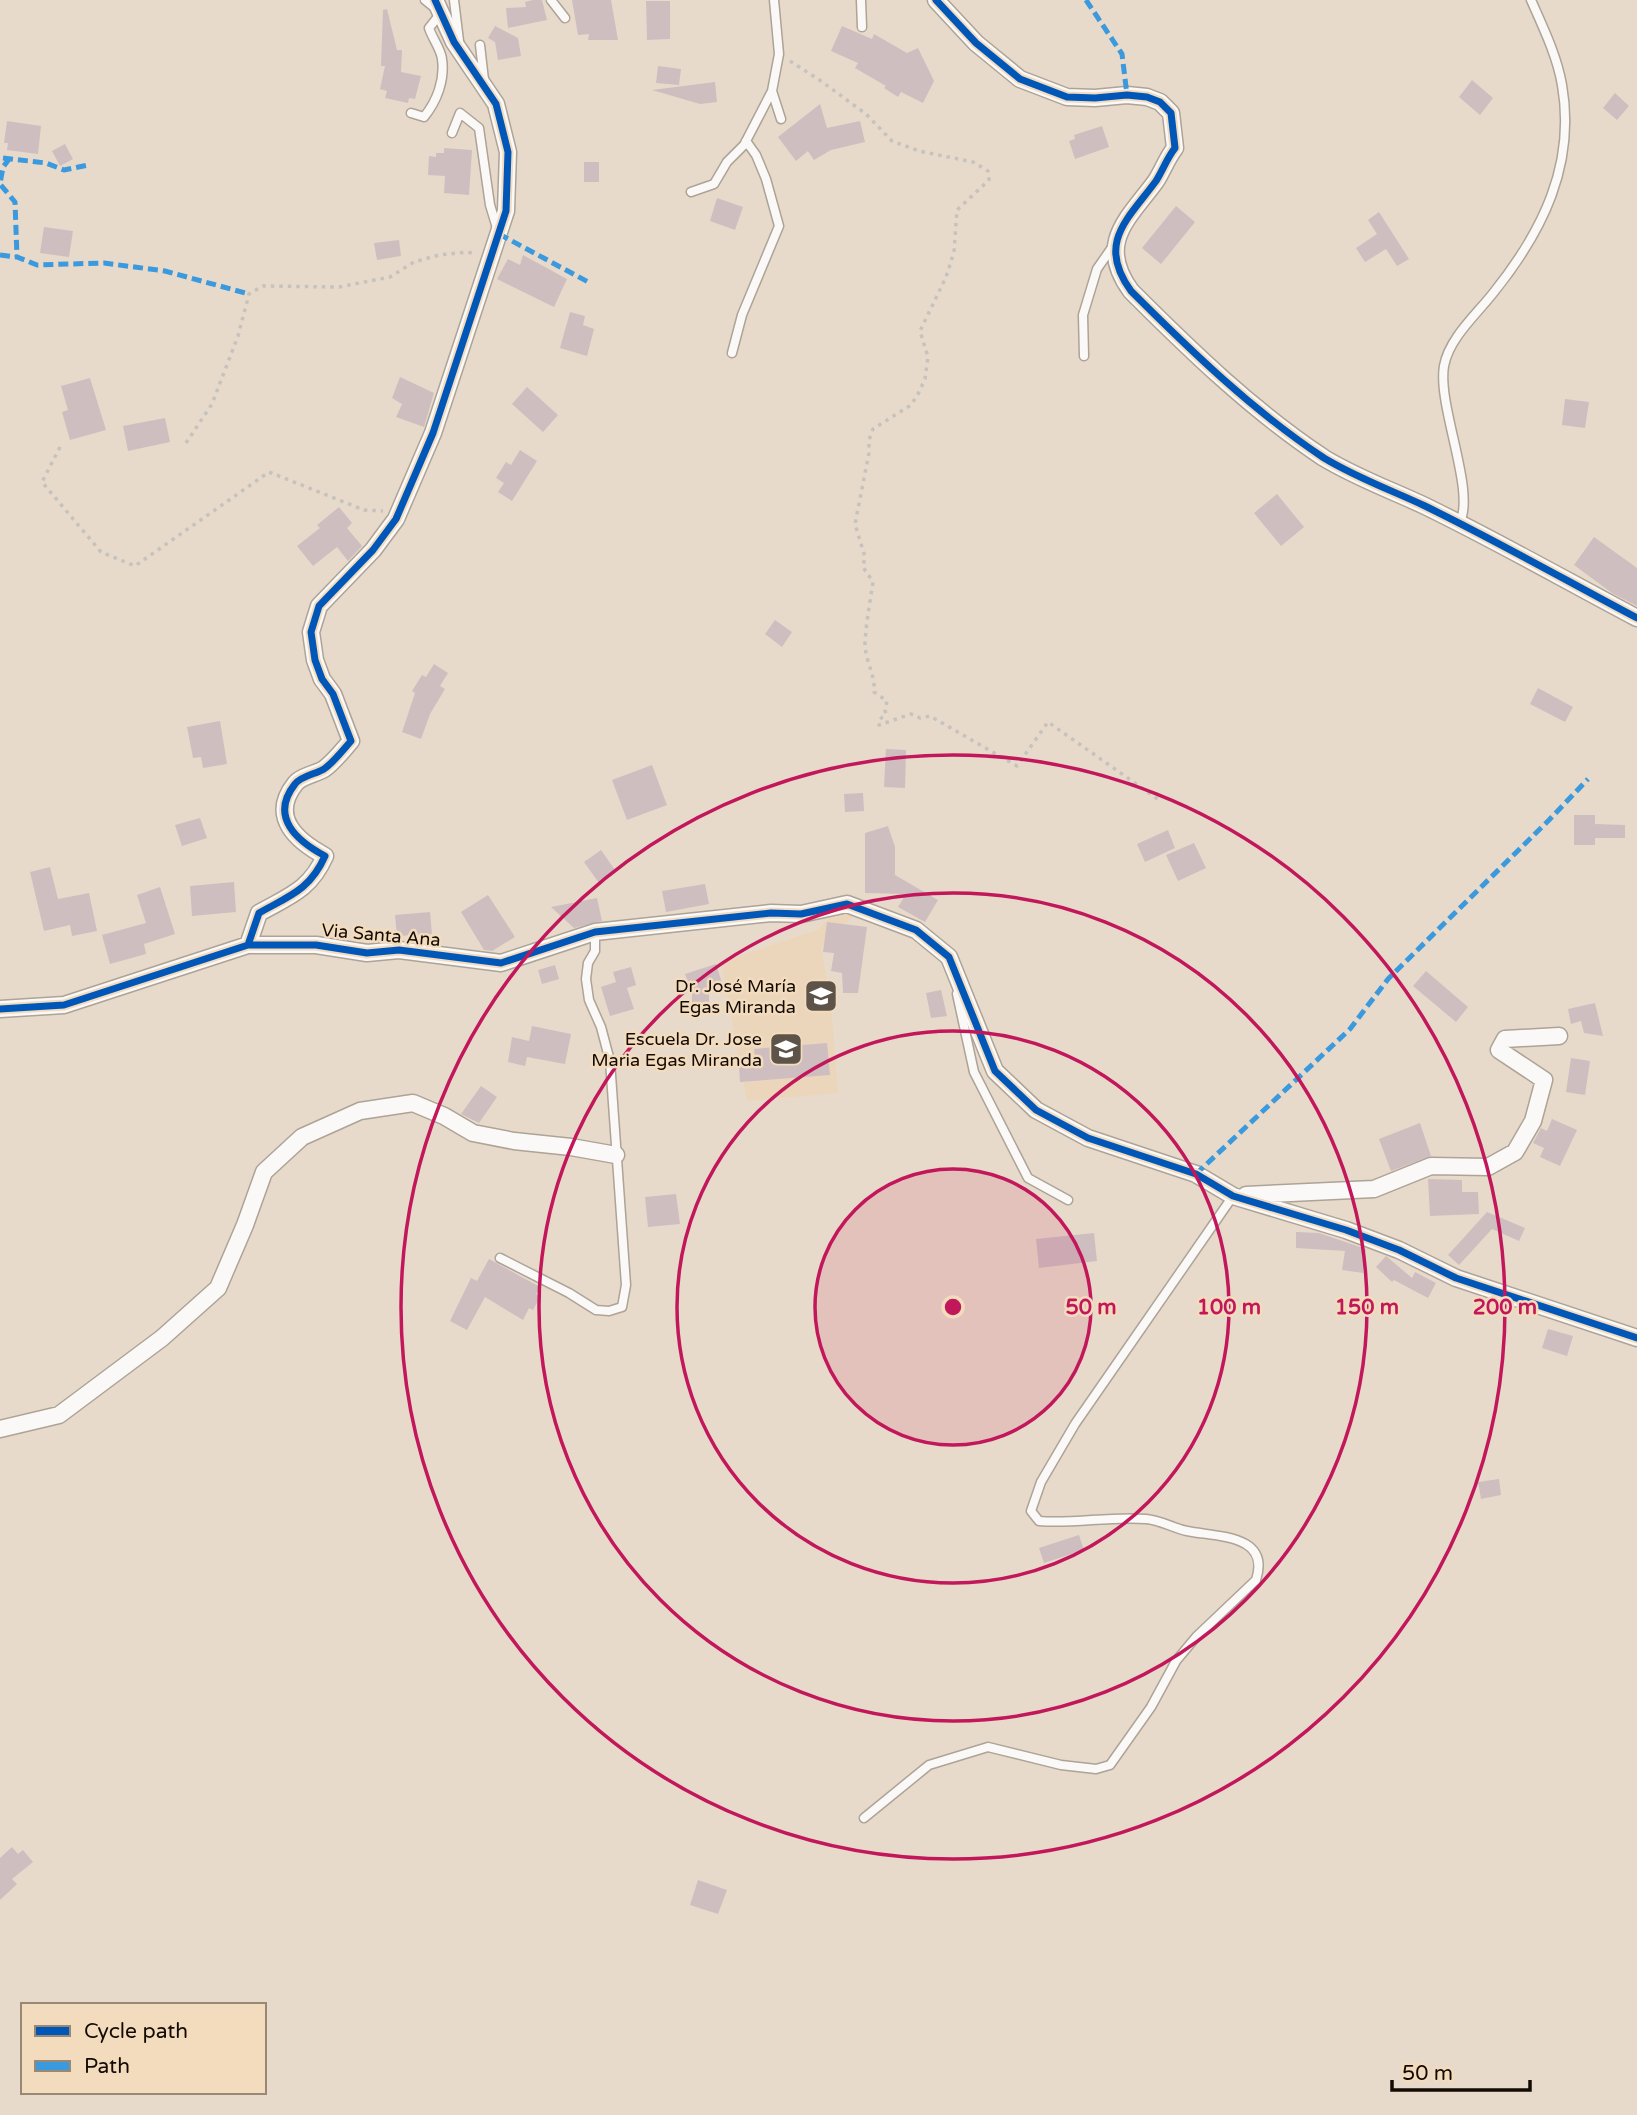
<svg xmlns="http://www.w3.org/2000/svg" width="1637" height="2115" font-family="'Varela Round',sans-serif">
<rect width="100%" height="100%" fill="#e7daca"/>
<path fill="#ebd6bb" d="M835,912L854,916L821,947L831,1005L838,1093L747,1101L721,962L817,930Z"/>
<path fill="#cebec0" d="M533,0H542L547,20L508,28L506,8L526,7L525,2Z
M572,0H611L618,40H588L589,34L578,35Z
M646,1H670V39L647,40Z
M387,9L397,50H402L401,72L421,76L415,99L409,98L408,103L385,98L387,91L380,89L385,66H381L383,10Z
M495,26L518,38L521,56L498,60L495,42L488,38Z
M842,26L872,39L874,34L907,53L918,48L934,81L923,103L901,92L898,97L884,88L886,86L855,68L858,63L831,51Z
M658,66L681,69L679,85L656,83Z
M1472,80L1493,98L1480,115L1459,97Z
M715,82L717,102L700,104L652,90Z
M1615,93L1629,106L1617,120L1603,108Z
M820,104L827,128L860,121L865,142L831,150L814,160L808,151L796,161L778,137Z
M7,121L41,126L38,154L7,150L8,143H4Z
M1102,126L1109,147L1075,159L1069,141L1075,139L1074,135Z
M65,144L73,159L60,166L52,151Z
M444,148L472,150L469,195L444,193L445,176L428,175L429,156L436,157V153H444Z
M584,162H599V182H584Z
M717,198L743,207L735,230L710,221Z
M1176,206L1195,222L1161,264L1142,248Z
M1379,212L1409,259L1397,266L1386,249L1365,262L1356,248L1377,234L1368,220Z
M44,227L73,231L69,257L40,253Z
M399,240L401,256L377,260L374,243Z
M523,255L567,279L554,307L497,279L508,259L520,265Z
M570,312L585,316L583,325L594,329L587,356L560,348Z
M400,377L434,393L424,427L396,417L402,404L392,398Z
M90,378L106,430L70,440L62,412L68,410L61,386Z
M527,387L558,415L543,432L512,404Z
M1565,399L1589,402L1585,428L1562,425Z
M165,418L170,442L128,451L123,426Z
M520,450L537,461L512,501L498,492L504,483L496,478L506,462L511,465Z
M1277,494L1304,527L1281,546L1254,513Z
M339,507L352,523L347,528L362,546L348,561L337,547L313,566L297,546L320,528L317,525Z
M1594,537L1637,568V606L1612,593L1574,565Z
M775,620L792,632L782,647L765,634Z
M434,664L448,673L440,686L445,689L430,714L421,739L402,732L415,693L412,691L422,675L426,677Z
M1538,688L1573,707L1565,722L1530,704Z
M220,721L227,764L203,768L201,757L193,758L187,727Z
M886,749L906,750L905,788L884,787Z
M652,765L667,805L627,820L612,780Z
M863,793L864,811L845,812L844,794Z
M1574,815H1595V824L1625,825V838H1595V845H1574Z
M200,818L207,838L182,846L175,825Z
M888,826L895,847V875L938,900L925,922L898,907L906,894L865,893V833Z
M1168,830L1175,848L1145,862L1137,844Z
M1194,843L1206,868L1178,881L1166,855Z
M601,850L615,870L599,883L584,862Z
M50,867L58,899L89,893L97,931L72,936L70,925L44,931L30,872Z
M234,882L236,912L192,916L190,886Z
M705,884L709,904L666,912L662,891Z
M160,887L175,934L144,944L146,954L110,964L102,935L146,923L137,895Z
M488,895L515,937L492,951L484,950L461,912Z
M597,898L602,921L574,928L551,907Z
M430,912L432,934L397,936L395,915Z
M827,922L867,927L858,993H843L842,973L831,971L834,953L823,952Z
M716,964L722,983L709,987V1014H692V993L685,974Z
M555,965L559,979L542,984L538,970Z
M631,967L636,985L627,988L634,1009L610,1016L601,987L616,982L613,972Z
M1426,971L1468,1007L1456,1022L1413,986Z
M941,990L947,1016L931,1018L926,993Z
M1595,1003L1603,1036L1584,1033L1581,1021L1571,1024L1568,1009Z
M532,1026L571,1034L565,1064L527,1057L525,1066L508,1062L512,1037L529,1041Z
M827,1043L830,1075L740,1082L739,1066L756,1065L754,1049Z
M1571,1058L1590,1061L1585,1095L1566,1092Z
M481,1086L497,1097L479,1123L461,1114Z
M1552,1119L1577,1130L1560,1166L1540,1157L1544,1148L1533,1143L1541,1128L1547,1131Z
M1420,1123L1431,1156L1391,1171L1379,1139Z
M1428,1179L1462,1180V1192H1478L1479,1214L1430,1216Z
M676,1194L680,1224L648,1227L645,1197Z
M1487,1212L1525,1228L1519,1241L1492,1229L1459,1265L1448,1255Z
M1296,1232L1319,1233L1366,1249L1363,1273L1342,1270L1345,1251L1296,1248Z
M1094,1233L1097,1261L1039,1268L1036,1239Z
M1386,1256L1412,1278L1415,1272L1436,1283L1428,1298L1394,1280L1392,1282L1376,1267Z
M489,1259L540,1287L536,1294L540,1297L533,1310L529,1308L523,1320L485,1297L467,1330L450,1321L471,1278L477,1281Z
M1548,1329L1573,1336L1567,1356L1542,1348Z
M1499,1479L1501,1495L1481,1499L1478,1482Z
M1079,1535L1084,1550L1044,1563L1039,1548Z
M12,1847L18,1854L23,1850L33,1862L12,1879L17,1884L0,1900V1858Z
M698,1880L727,1890L718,1914L690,1905Z"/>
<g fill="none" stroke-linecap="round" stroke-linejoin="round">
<defs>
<path id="service" d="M454,0L459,41
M551,0L565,18
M774,0L779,54L772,91L781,119
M861,0L862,27
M480,45L484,80
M411,113L424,117C437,101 445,80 442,59C441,49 432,38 429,28L441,13L425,0
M452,133L460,113L479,128L490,205L497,228
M691,192L714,184L727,162L744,145L772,91
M732,353L742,315L779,226L766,179L756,155L746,141
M1084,356L1083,315L1097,269L1113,246
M1459,524C1477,493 1437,406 1444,366C1449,338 1477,314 1494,292C1542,232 1576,165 1562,85C1557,56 1543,27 1531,0
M957,994L974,1072L1028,1178L1068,1200
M500,1258L569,1293L596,1310L609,1311L622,1307L626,1285L610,1061L601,1027L589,1000L586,979L588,963L595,951V932
M864,1818L929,1765L988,1747L1061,1765L1096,1769L1110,1765L1151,1707L1176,1661L1196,1637L1256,1580C1271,1534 1216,1537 1187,1531C1173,1528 1160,1520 1146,1519C1110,1516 1074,1524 1039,1521L1031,1511L1041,1482L1075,1424L1233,1196"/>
<path id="minor" d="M936,0L976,43L1020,79L1067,97L1095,98L1127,95L1147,97L1160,102L1171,113L1175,148C1167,158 1163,170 1156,181C1128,219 1096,243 1131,291C1191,351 1253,411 1324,458C1357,478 1391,490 1425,506C1497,541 1567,581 1637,618
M248,945L259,913C289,896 310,890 325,856C297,841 269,817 295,784C301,776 316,774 324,769C334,762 343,750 351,741L333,694L322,679L315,660L311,632L319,606L373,550L396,519L433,433L506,211L508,152L496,104L454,42L435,0
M0,1009L64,1005L248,945H316L367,953L399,950L501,963L595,932L771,913L801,914L847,904L916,930L949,957L995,1071L1036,1110L1088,1138L1196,1174L1233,1196L1346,1230L1399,1250L1456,1278L1637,1338
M1246,1195L1374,1189L1431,1166L1488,1167L1515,1152L1533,1121L1544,1080L1499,1050L1505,1039L1559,1036
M0,1429L59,1415L162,1338L218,1288L245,1225L264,1172L302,1137L360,1111L413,1103L444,1116L473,1133L514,1141L571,1147L616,1155"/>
</defs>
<use href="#service" stroke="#ada397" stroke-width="11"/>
<use href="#minor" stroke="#ada397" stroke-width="19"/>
<path stroke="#c6c2bd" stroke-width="3.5" stroke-dasharray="3.5 5" stroke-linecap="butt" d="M790,61L821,81L866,114L892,141L919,151L973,162L988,171L989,180L957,210L954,252L946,277L920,331L928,357L925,379L918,394L911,405L873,429L869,440V453L855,524L865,557L863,567L873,582C870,602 866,623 865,643C865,661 876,676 874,692L887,701L885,710L886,714L879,720V725L911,714L920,718L930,716L1017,766L1048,722L1159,800
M186,443L212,404L238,336L249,294L263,286L339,287L390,277L414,262L439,255L467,252L476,254
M60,447L42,482L101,552L135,566L269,472L364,510L383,511"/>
<use href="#service" stroke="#fbf9f7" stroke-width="8"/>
<use href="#minor" stroke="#fbf9f7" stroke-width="16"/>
<path stroke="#3b99dd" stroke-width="5" stroke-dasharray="10 5" stroke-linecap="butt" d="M1086,0L1122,54L1127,95
M3,158L46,163L64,170L88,165
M10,158L3,167L0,184L15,202L17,257
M499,234L590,283
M0,255L17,257L37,265L104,263L165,271L249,294
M1196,1174L1350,1029L1388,979L1549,820L1588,779"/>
<defs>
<path id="cycleway" d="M936,0L976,43L1020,79L1067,97L1095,98L1127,95L1147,97L1160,102L1171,113L1175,148C1167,158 1163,170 1156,181C1128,219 1096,243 1131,291C1191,351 1253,411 1324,458C1357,478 1391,490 1425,506C1497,541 1567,581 1637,618
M248,945L259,913C289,896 310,890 325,856C297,841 269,817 295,784C301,776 316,774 324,769C334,762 343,750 351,741L333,694L322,679L315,660L311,632L319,606L373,550L396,519L433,433L506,211L508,152L496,104L454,42L435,0
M0,1009L64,1005L248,945H316L367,953L399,950L501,963L595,932L771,913L801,914L847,904L916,930L949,957L995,1071L1036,1110L1088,1138L1196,1174L1233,1196L1346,1230L1399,1250L1456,1278L1637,1338"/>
</defs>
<use href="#cycleway" stroke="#f3dbbe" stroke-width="11"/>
<use href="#cycleway" stroke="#0057b8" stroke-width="7"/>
</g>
<circle cx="953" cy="1307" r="138" fill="#c2185b" fill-opacity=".12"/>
<g fill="none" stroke="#c2185b" stroke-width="3.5">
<circle cx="953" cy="1307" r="138"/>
<circle cx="953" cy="1307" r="276"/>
<circle cx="953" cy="1307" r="414"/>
<circle cx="953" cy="1307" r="552"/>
</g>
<defs>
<symbol id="school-square" viewBox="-11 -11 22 22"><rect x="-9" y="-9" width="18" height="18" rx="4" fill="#5d5349" stroke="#f3dbbe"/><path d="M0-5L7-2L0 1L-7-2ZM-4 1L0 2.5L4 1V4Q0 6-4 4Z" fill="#fff"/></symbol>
</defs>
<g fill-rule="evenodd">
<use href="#school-square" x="802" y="977" width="38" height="38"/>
<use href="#school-square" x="767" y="1030" width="38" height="38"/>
</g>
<g text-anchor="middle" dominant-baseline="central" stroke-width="5" stroke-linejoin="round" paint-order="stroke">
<g font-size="18" fill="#130b03" stroke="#f3dbbe">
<text transform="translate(381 935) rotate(5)">Via Santa Ana</text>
</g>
<g font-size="18" fill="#130b03" stroke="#f3dbbe" text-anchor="end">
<text x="796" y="986">Dr. José María<tspan x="796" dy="21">Egas Miranda</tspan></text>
<text x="762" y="1039">Escuela Dr. Jose<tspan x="762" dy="21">Maria Egas Miranda</tspan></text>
</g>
</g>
<circle cx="953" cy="1307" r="10" fill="#c2185b" stroke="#f3dbbe" stroke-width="3.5"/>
<g font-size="21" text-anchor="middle" font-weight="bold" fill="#c2185b" stroke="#f3dbbe" stroke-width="5" stroke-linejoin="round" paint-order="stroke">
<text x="1091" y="1314">50 m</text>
<text x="1229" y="1314">100 m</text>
<text x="1367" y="1314">150 m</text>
<text x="1505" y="1314">200 m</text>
</g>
<rect x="21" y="2003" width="245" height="91" fill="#f3dbbe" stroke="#998873" stroke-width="2"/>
<rect x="35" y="2026" width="35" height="10" fill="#0057b8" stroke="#998873" stroke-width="2"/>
<text x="84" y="2038" font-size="21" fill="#130b03">Cycle path</text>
<rect x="35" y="2061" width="35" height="10" fill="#3b99dd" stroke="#998873" stroke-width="2"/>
<text x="84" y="2073" font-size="21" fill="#130b03">Path</text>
<path d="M1392 2080v10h138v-10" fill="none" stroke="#130b03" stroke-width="3.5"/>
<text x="1402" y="2080" font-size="21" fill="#130b03" stroke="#f3dbbe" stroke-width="5" paint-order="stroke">50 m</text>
</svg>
